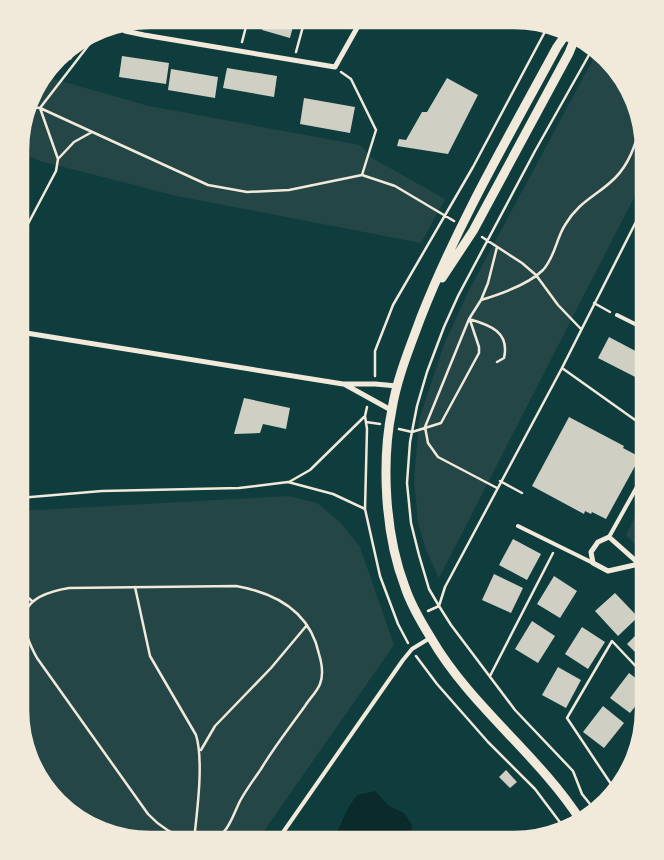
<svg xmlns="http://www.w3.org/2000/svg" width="664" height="860" font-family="Merriweather,serif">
<rect width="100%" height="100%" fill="#0f3d3e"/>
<path fill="#244646" d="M598,50L632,91L645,149V176L439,578L426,550L418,523L414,480L419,420L445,342L469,290Z
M43,76L149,106L360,145L372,158L445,199L421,243L177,196L40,161L20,152V132L36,84Z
M289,496L317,503L341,523L360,547L394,645L257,841L133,840L77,819L32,769L19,711V511Z
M645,496V555L626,535Z"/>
<path fill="#0a2a2b" d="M375,791L389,806L404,813L412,825L410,841H333L348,808L357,795Z"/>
<path fill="#cfcfc3" d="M221,19H240L239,24Z
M265,19H295L290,38L262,30Z
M79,42L71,60L60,55L63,51Z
M122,56L169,63L166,84L119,77Z
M227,68L277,76L274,97L223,88Z
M171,69L218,77L215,98L168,90Z
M447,78L478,95L448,154L397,146L399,139L406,140L422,112H427Z
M304,98L355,107L350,133L300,124Z
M609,337L645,356V382L598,358Z
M244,398L290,408L286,429L263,424L260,433L234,434Z
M569,417L624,446L623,448L640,457L606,519L592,512L591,514L585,511L584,514L532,486Z
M513,539L541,554L527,580L499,565Z
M494,574L523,588L511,613L482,600Z
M554,576L577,591L560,618L537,604Z
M615,593L638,617L618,636L595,611Z
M532,621L555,636L538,663L515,649Z
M645,626V662L627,644Z
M582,627L605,642L588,669L565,654Z
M558,667L581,680L566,708L542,695Z
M629,673L645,685V694L630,713L610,698Z
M603,706L624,723L604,748L583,732Z
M506,770L517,782L510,788L499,777Z"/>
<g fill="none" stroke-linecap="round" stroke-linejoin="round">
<path stroke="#f1e9da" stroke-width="2.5" d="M147,27L149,19
M242,42L248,19
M594,46L535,151L458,296L444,327L427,372L417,406L410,442L407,483L411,523L419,555L429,589L439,606L451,625L515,710L573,771L582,794L594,809
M296,52L305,19
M341,72L351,79L376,130L362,175L395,186L454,221
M29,107L40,108L208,185L247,192L289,190L362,175
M40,108L101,29
M58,159L74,142L92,132
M482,237L522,263L536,275L558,305L581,329
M20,239L56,171L58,159L40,108
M481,300C501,294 528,285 543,270C555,257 556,239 565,225C579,201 597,196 615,178C629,164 635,146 640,127
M594,303L610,312
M469,319C490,325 510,332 504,358L497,362
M562,368L645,427
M375,376V351L393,305L473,167L548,26
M367,407L365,416L367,429L365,509L380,576L398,624L408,643
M366,422L380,424
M399,429L412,432L441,423L479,353V347L470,320
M500,481L522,493
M289,482L310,470L364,417
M497,488L438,457L428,443L425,427L469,319L481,300L488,283L497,247
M19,498L102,491L239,488L288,482L333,494L365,509
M135,587L150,656L196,735C204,761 197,812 194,840
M19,594L25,595L32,601
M428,611L439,606L445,587L562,368L645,204
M416,656L437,684L488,742L535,789L565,829
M490,676L553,553
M201,750L215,726L271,668L307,625
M611,784L567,718L612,641L645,676
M190,840C173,835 160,827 148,814L37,658C14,616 21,596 69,588L236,586C276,593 310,612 319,654C322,664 324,674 320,684C317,692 309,699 305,706C290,727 274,747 261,769C254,779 246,790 240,801C233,815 228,835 212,840"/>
<path stroke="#f1e9da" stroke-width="4" d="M617,315L645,329
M518,526L593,563
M609,537L643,476
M277,841L403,660L412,649L430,638"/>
<path stroke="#f1e9da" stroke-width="5" d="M115,24L125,31L144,35L335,67L362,19
M20,332L343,384H375L397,386
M344,384L391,410
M639,564L608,571L593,563L591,552L598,542L609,537L645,569
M619,787L624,781"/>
<path stroke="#f1e9da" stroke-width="9" d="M566,34L557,47C509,136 458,223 421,317C410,347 397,378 392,409C381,463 385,535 405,587C411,605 421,622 431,638C471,707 538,754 581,821
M442,278L473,231L569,53L575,38"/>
</g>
<path d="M0 0H664V860H0ZM150 28H514A122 122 0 0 1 636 150V710A122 122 0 0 1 514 832H150A122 122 0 0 1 28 710V150A122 122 0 0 1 150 28Z" fill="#f1e9da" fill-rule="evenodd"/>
<path fill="none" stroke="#f1e9da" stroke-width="2.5" d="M150 28H514A122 122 0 0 1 636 150V710A122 122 0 0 1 514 832H150A122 122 0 0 1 28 710V150A122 122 0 0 1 150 28Z"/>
</svg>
